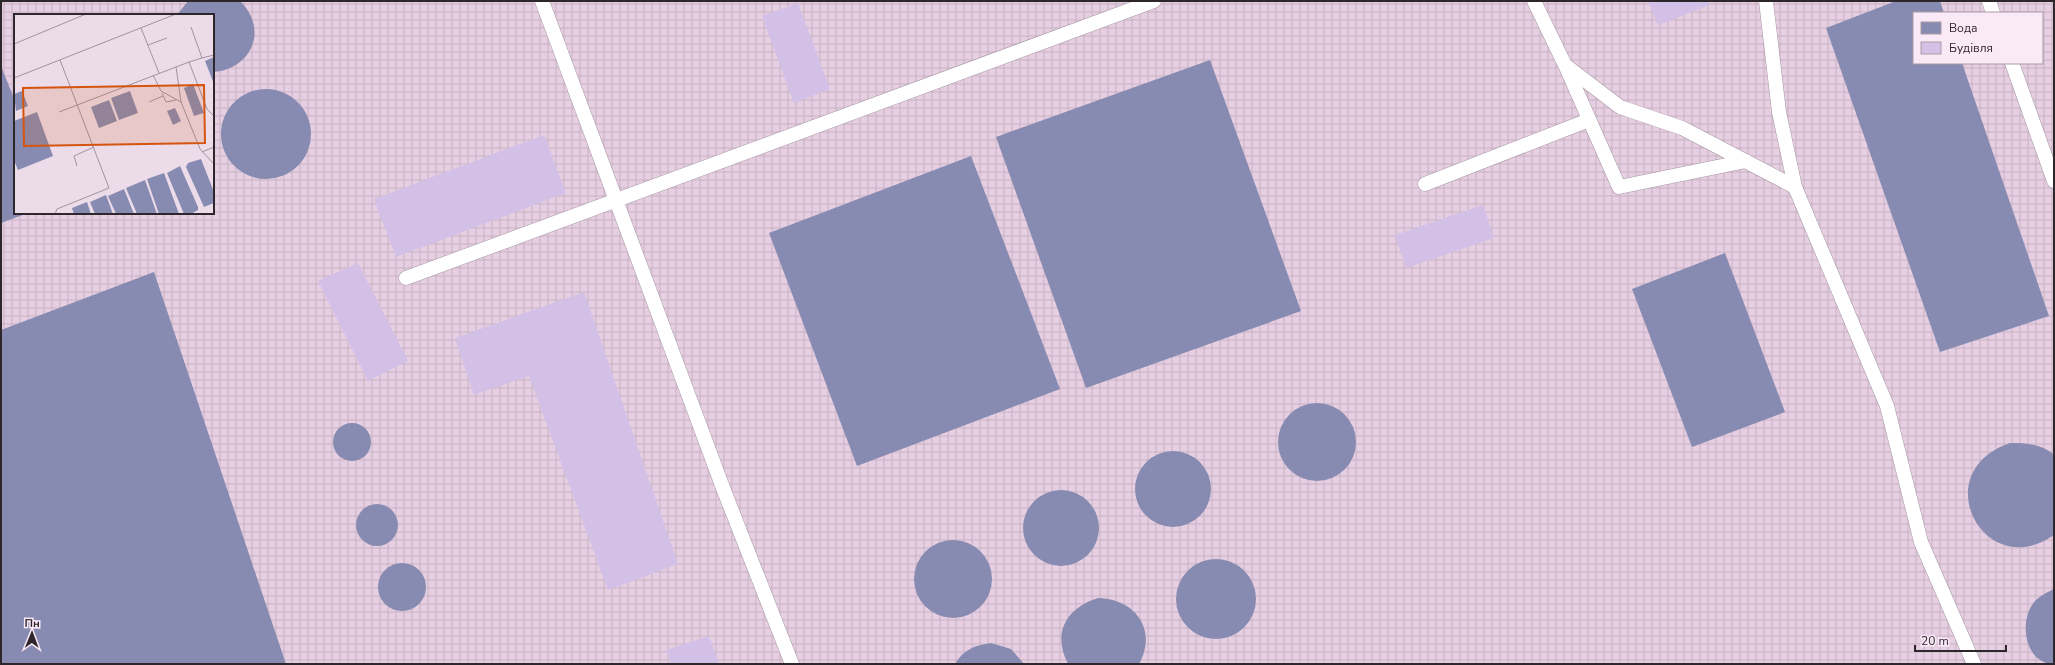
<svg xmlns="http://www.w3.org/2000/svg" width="2055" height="665" font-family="'Nunito Sans',sans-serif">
<defs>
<pattern id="industrial-grid" width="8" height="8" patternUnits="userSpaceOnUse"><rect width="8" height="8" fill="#e6cfe2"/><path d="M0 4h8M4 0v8" fill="none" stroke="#c6b2c2"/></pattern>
</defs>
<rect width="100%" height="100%" fill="#ecdce9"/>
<path fill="url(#industrial-grid)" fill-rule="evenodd" d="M1,1H2054V664H1ZM1914,13H2042V63H1914ZM15,15H213V213H15Z"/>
<path fill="#888bb1" d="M188,1H240C269,29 252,69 213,72V15H177Z
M1896,1H1940L1944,13H1914V63H1962L2049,316L1940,352L1826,28Z
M1210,60L1301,311L1086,388L996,137Z
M1,66L15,101V213H28L1,223Z
M221 134a45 45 0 1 1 90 0a45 45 0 1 1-90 0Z
M971,156L1060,389L857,466L769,233Z
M1725,253L1785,412L1692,447L1632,289Z
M154,272L286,664H1V330Z
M1278 442a39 39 0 1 1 78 0a39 39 0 1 1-78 0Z
M333 442a19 19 0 1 1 38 0a19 19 0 1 1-38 0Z
M2010,443C2026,443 2042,444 2054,455V535C1984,584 1925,472 2010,443Z
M1135 489a38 38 0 1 1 76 0a38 38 0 1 1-76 0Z
M1023 528a38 38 0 1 1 76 0a38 38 0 1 1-76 0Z
M356 525a21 21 0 1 1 42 0a21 21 0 1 1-42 0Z
M914 579a39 39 0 1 1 78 0a39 39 0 1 1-78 0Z
M1176 599a40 40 0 1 1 80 0a40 40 0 1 1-80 0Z
M378 587a24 24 0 1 1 48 0a24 24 0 1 1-48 0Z
M2054,589V664C2026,664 2019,625 2032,605C2037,597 2046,593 2054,589Z
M1098,598C1135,599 1158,629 1139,664H1068C1052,633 1066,608 1098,598Z
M991,643L1011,649L1024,664H955C963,650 975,645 991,643Z"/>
<path fill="#d3c0e7" d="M1648,1H1708L1709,5L1658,25Z
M798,3L830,89L794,103L762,16Z
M544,135L566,193L396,257L374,199Z
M1483,205L1494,238L1406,268L1395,235Z
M358,263L408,361L368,381L318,281Z
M584,292L678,564L608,590L529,376L474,395L455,338Z
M709,636L719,664H671L666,650Z"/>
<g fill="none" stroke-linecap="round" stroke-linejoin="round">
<defs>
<path id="service" d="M542,1L723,488L792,664
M1534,1L1565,65L1620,107L1682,128L1795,187L1887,406L1921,542L1974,664
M1766,1L1779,112L1795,187
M1989,1L1993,13
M2012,63L2054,181
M1566,67L1619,187L1746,161
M1425,184L1589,120
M406,278L1154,1"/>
</defs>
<use href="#service" stroke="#a697a3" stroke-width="15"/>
<use href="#service" stroke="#fff" stroke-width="14"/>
</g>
<g transform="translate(14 14)">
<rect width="200" height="200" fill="#ecdce9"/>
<path d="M200,43V70L191,47ZM179,70L190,99L180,102L170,74ZM8,77L14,92L2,97L0,80ZM116,77L124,99L105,106L97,84ZM95,86L103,107L85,114L77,93ZM161,94L167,107L159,111L153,97ZM23,98L39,142L4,156L0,146V107ZM187,145L200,178V189L190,193L172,153L174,149ZM166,152L184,193V196L177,200H170L153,159ZM150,159L165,200H145L133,165ZM131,166L143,200H123L112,174ZM110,175L120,200H102L94,182ZM92,181L99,200H81L76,188ZM73,188L77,200H60L58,194Z" fill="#888bb1"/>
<path fill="none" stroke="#a0949d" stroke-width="1" d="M177,13L188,44L175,48L193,95L200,102M127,14L145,59M0,30L72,0M134,31L153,24M188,44L200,41M162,53L167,88M139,61L147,77L167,88L186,135L200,150M0,64L162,0M148,79L152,88L162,86M135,88L149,82M45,98L175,48M188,138L200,133M63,152L60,142L80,133M41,200L43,195L95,174L46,46"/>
<path fill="#d5540f" fill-opacity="0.15" stroke="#d5540f" stroke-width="2" d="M190,71L191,129L10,132L9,74Z"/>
<rect width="200" height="200" fill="none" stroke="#2d272c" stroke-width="2"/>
</g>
<rect width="2055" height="665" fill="none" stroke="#2d272c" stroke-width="4"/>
<rect x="1913" y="12" width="130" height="52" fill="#fae9f6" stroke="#a89ba5"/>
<rect x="1921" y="22" width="20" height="12" fill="#888bb1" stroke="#a89ba5"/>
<text x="1949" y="32" font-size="12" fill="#2d272c">Вода</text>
<rect x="1921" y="42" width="20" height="12" fill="#d3c0e7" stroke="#a89ba5"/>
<text x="1949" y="52" font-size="12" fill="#2d272c">Будівля</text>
<g transform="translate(32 633) rotate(1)" stroke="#fae9f6" stroke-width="3" paint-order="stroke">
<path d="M0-3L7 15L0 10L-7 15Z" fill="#2d272c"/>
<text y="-6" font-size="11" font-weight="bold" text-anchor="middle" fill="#2d272c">Пн</text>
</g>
<path d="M1915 645v6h91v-6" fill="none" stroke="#2d272c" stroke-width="2"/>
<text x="1921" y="645" font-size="12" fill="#2d272c" stroke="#fae9f6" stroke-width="3" paint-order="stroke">20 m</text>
</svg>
